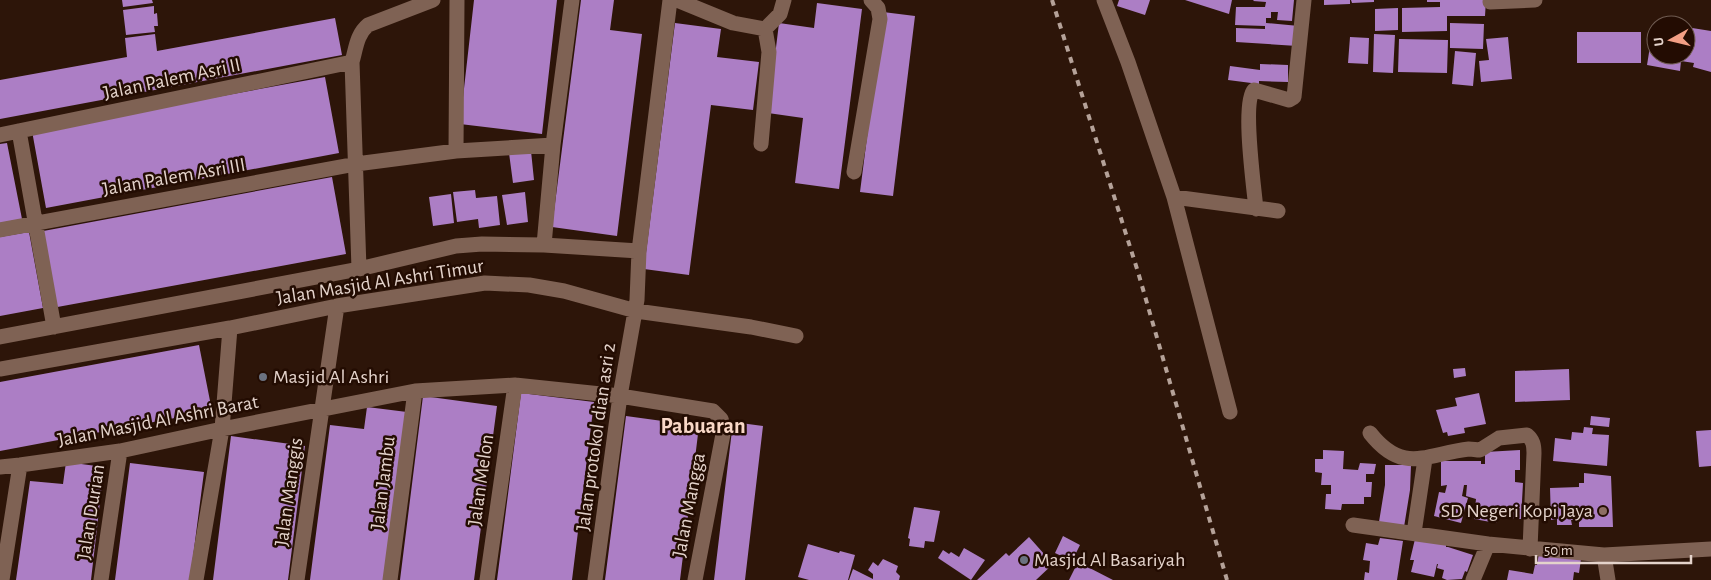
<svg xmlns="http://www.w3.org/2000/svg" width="1711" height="580" font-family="'Alegreya Sans',sans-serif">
<rect width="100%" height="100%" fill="#2d1509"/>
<path fill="#ac7ec5" d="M122,0H152L153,3L123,7Z
M474,0H557L542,134L460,124Z
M581,0H614L610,30L642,34L617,236L552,227Z
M1119,0H1150L1145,15L1117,6Z
M1185,0H1232L1229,14Z
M1254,0H1294L1292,21L1277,20L1278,12H1271V18H1266V23L1299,26L1297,46L1236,42V28L1265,29V26L1235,25L1236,7H1265L1266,2L1253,1Z
M1324,0H1350V4L1324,5Z
M1351,0H1374V2L1352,3Z
M1427,0H1486L1485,16H1447V31L1402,32V8L1440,7V2H1427Z
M817,3L862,9L839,189L795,183L803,118L768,113L779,23L814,28Z
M154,6V14L157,13L158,26H154L155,32L126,35L123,10Z
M1398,8V30L1375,31V9Z
M883,12L915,16L893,196L860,192Z
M335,18L342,55L0,119V80L127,57L125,38L155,34L157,51Z
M675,23L721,29L717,57L759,62L753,110L711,105L689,275L644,269Z
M1450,23L1484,24L1483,49L1450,48Z
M1686,27L1711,31V72L1693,67L1694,63L1681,61L1680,71L1647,65L1652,34H1656V55H1686Z
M1577,32H1641V63H1577Z
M1374,34L1395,35L1393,73L1373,72Z
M1350,37L1369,38L1368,64L1348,63Z
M1508,37L1512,79L1481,82L1479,61L1489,60L1486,39Z
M1399,39L1448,40L1447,73L1398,72Z
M1455,51L1476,53L1473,86L1452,84Z
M1260,64L1288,65V82L1259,81V84L1228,80L1230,66L1260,70Z
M325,77L339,153L46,208L32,131Z
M7,143L22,219L0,223V144Z
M531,151L534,180L513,183L509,153Z
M332,177L346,254L52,308L38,232Z
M475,190L476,198L497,196L500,225L479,228L478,219L457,222L453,192Z
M525,192L528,222L507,225L502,195Z
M451,194L454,223L433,226L429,197Z
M29,232L43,308L0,316V237Z
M199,345L212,411L0,451V382Z
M1465,368L1466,376L1454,378L1453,369Z
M1569,369L1570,400L1515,402V371Z
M521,393L594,402L572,580H497Z
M1479,393L1486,424L1464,428L1465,433L1448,436L1447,432L1443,433L1436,410L1457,406L1455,398Z
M423,396L497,406L474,580H400Z
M367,407L407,412L385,580H310L330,425L364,429Z
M626,416L699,426L680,580H605Z
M1591,416L1610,418L1609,427L1590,425Z
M733,422L763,426L745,580H714Z
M1584,427L1593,428L1592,434L1609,435L1607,466L1553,461L1555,438L1571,440L1572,432L1583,433Z
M1711,430V466L1699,467L1696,431Z
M231,436L305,446L288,580H213Z
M1323,450L1344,451L1343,469L1358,470L1360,463L1376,464L1374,474H1366V482H1372L1371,497H1364V504H1342L1341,510L1325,509L1326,494H1331V485H1321L1322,473L1315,472V459H1323Z
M1520,450V470H1515V482L1523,483L1521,519L1500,517L1496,523L1474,519L1476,499L1466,496L1467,485H1464L1462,496L1468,498L1461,523L1434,516L1439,492L1445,493L1447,485L1441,486V461H1481V464H1485V452Z
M66,462L104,467L91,580H16L30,481L63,484Z
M130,463L204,472L190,580H115Z
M1385,465H1411L1410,490L1404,527L1379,522L1385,485Z
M1584,473L1611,476L1613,527H1579V520H1571L1572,525H1557V519L1551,520L1550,488L1579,487V483H1584Z
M914,507L940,511L934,542L925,541L924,548L909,546L910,539L908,538Z
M1063,536L1080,545L1072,561L1055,553Z
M1029,537L1053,564L1036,580H977L1006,553L1009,556Z
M1380,538L1403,541L1397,580H1364L1365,572L1369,573L1370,561L1363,560L1366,543L1378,545Z
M1415,539L1446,542V547H1448L1473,555L1467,572L1465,571L1462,579L1447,580L1442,578L1444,570L1437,568L1438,564H1437L1434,577L1411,572L1414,560H1410Z
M808,544L839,553L840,551L855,555L848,580H809L798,577Z
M964,548L985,560L971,580L938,558L943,550L949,554L951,552L959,557Z
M1539,553L1581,559L1579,573L1574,572L1573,580H1507L1509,570L1533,574L1535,565H1537Z
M883,559L898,566L896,572L900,576L899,580H849L853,569L873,579V574L868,570L873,562L878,566Z
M1078,562L1113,580H1069Z"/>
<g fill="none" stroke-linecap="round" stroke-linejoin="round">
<path stroke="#7f6254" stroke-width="15" d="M677,0L733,23L765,29
M1104,0L1128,62L1174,197L1230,412
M1490,2L1535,0
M765,29L780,14L784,0
M19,131L54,327
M0,135L352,62
M761,144L769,52L765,29
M456,151L457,0
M854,172L880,19L878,8L871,0
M1174,197L1278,211
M1256,209C1254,188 1242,102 1254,90L1289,100L1294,97L1304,0
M0,230L356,164L456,151L553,145
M544,245L553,145L572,0
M359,269L352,62C356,48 357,34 368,25L433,0
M0,337L359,269L456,246L482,244L544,245L639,251
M0,369L230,328L337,306L485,283L529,285L564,291L636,311L751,327L796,336
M1370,433C1403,475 1426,454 1469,449C1473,449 1476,450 1480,450L1499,438L1527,435C1533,440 1534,445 1534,453L1530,549
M0,467L20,465L120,451L222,429L415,391L515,385L620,396L713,411L721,419L724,429L695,580
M1353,525L1488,544
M1414,533L1425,459
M1604,555L1608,580
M2,580L20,465
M101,580L120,451
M196,580L222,429L230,328
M297,580L337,306
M390,580L415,391
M487,580L515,385
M595,580L620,396L637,300L639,251L670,0
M1473,580L1488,544L1604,555L1711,549"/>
<path stroke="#b5a299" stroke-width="4" stroke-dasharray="6 6" stroke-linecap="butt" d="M1052,0L1138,272L1227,580"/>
</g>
<g fill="#6b7280" stroke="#230c02" stroke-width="2">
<circle cx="263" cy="377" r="5"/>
<circle cx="1024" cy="560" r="5"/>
</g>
<circle fill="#8d6e63" stroke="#230c02" stroke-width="2" cx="1603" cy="511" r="5"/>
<g text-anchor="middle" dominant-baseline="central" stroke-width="5" stroke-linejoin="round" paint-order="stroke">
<g font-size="20" fill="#e4d3cb" stroke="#230c02">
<text transform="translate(172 79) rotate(-12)">Jalan Palem Asri II</text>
<text transform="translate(174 177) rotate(-10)">Jalan Palem Asri III</text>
<text transform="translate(380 282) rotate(-9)">Jalan Masjid Al Ashri Timur</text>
<text transform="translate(158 421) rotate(-11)">Jalan Masjid Al Ashri Barat</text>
<text transform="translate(596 437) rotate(-82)">Jalan protokol dian asri 2</text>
<text transform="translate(481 480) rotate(-82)">Jalan Melon</text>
<text transform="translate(383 483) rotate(-83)">Jalan Jambu</text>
<text transform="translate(289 492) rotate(-82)">Jalan Manggis</text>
<text transform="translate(689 505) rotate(-79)">Jalan Mangga</text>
<text transform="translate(91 512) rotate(-81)">Jalan Durian</text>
</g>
<g font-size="20" fill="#e4d3cb" stroke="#230c02" text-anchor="start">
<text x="273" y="377">Masjid Al Ashri</text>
<text x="1593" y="511" text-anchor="end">SD Negeri Kopi Jaya</text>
<text x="1034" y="560">Masjid Al Basariyah</text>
</g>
<g font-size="22" font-weight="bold" fill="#f9d8c7" stroke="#230c02">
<text x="703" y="426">Pabuaran</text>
</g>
</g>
<g transform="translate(1671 40) rotate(262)"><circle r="24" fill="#230c02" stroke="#705c52"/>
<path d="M0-4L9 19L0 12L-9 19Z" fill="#f39f85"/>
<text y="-8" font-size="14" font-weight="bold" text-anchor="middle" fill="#e4d3cb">U</text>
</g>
<path d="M1536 555v8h155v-8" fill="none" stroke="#e4d3cb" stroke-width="2.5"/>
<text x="1544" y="555" font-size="15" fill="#e4d3cb" stroke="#230c02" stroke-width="4" paint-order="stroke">50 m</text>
</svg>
